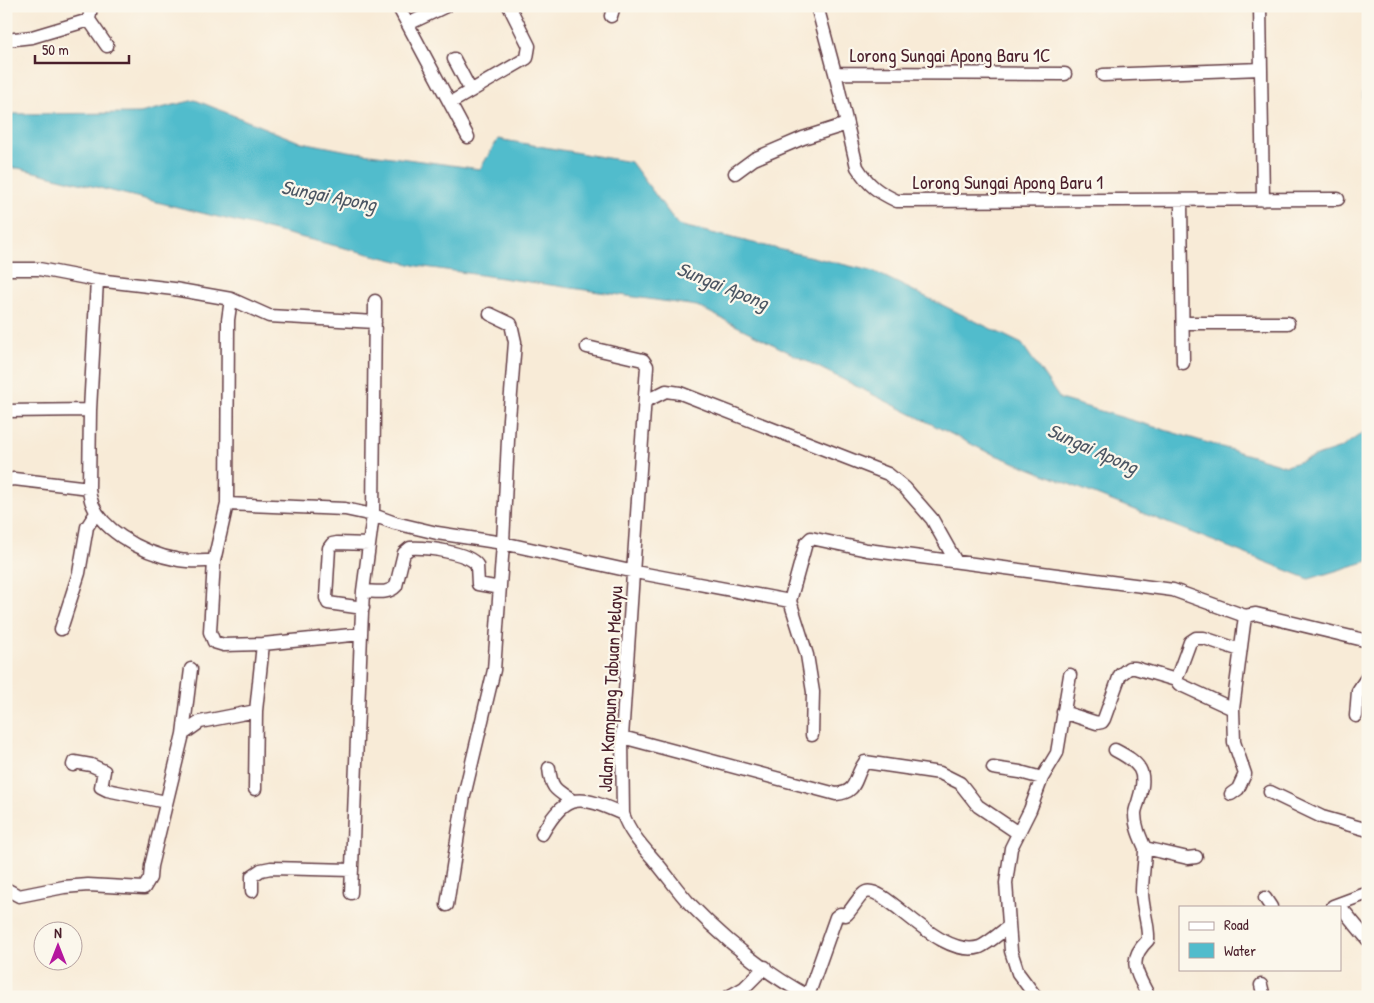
<svg xmlns="http://www.w3.org/2000/svg" width="1374" height="1003" font-family="'Patrick Hand',sans-serif">
<rect width="100%" height="100%" fill="#fbf7ec"/>
<filter id="ink" filterUnits="userSpaceOnUse"><feTurbulence type="fractalNoise" baseFrequency=".02" numOctaves="2"/><feDisplacementMap in="SourceGraphic" scale="10" xChannelSelector="R" yChannelSelector="G"/><feConvolveMatrix kernelMatrix="1 2 1 2 8 2 1 2 1" color-interpolation-filters="sRGB"/></filter>
<filter id="wash" filterUnits="userSpaceOnUse"><feTurbulence type="fractalNoise" baseFrequency=".0096" numOctaves="4" result="noise"/><feDisplacementMap in="SourceGraphic" scale="20" xChannelSelector="R" yChannelSelector="G"/><feGaussianBlur stdDeviation="1.12" result="paint"/><feColorMatrix in="noise" values="0 0 0 0 0 0 0 0 0 0 0 0 0 0 0 0 0 1.4 0 .05"/><feComposite in="paint" operator="in"/></filter>
<g filter="url(#wash)">
<rect width="100%" height="100%" fill="#f8ebd7"/>
<path fill="#51bccc" stroke="#4e6e7c" d="M1365,6H1368V125L1363,110Z
M195,100L297,141L348,151L480,169L498,139L631,162L678,225L875,272L1022,344L1060,399L1286,466L1341,448L1368,429V561L1309,579L983,450L697,306L418,266L18,168H6V114L140,113Z"/>
</g>
<g filter="url(#ink)">
<g fill="none" stroke-linecap="round" stroke-linejoin="round">
<defs>
<path id="minor" d="M91,6L89,20L107,46
M398,6L468,137
M817,6L835,73L857,167C869,186 878,192 897,201L1338,199
M1260,6L1263,200
M611,16L614,6
M408,24L446,6
M6,40L32,37L89,20
M454,59L471,91
M835,73L1065,74
M1103,75L1261,69
M450,103L527,58L529,46L509,6
M735,173L754,159L803,138L847,124
M1181,200L1183,363
M6,269H39L97,280L174,289L231,299
M97,280L90,410L89,488C90,528 145,554 179,560C190,562 203,561 214,561
M1183,323H1288
M587,347L643,360L647,366L622,737L623,814C629,832 643,847 655,861C667,875 677,890 689,903C724,939 766,974 810,997
M646,401L666,391L680,393L888,474L905,488L932,519L955,560
M6,411L90,410
M6,480L14,479L89,488
M227,504L345,509L373,515L395,523L437,533L503,543L635,572L790,601
M363,591C374,591 388,595 396,586L404,553L410,548C425,547 468,552 477,565L478,584L500,588
M363,608L328,603L326,598L329,548L332,544L337,543L369,544
M61,629L79,573L87,527L96,513
M361,634L263,644L224,645L214,642L210,632L214,561L227,504L228,320L231,299L269,316L375,322
M1176,680L1190,642L1196,638H1204L1240,650
M1063,712L1097,723L1102,722L1104,719L1120,675L1129,668H1135L1176,680L1179,684L1233,709
M1356,716L1358,691L1368,676
M183,734L200,722L256,711
M812,735L813,692L807,655L790,601L806,543L811,538L867,550L1173,590L1245,616L1256,614L1368,641
M622,737L836,794C859,792 853,778 865,762L940,773L960,783L978,806L1018,833
M1115,750C1140,763 1148,771 1139,799C1138,804 1135,809 1135,814C1135,826 1140,837 1145,848
M73,765L74,762L91,765L104,771L101,787L107,790L166,802
M549,768C551,789 556,790 573,801
M993,768L1020,772L1042,778
M255,789L256,711L263,644
M1270,792L1322,817L1368,830
M1231,794L1238,789L1245,774L1234,742L1233,709L1245,616
M542,834C567,790 581,796 623,814
M6,889L19,896L64,887L88,885L144,888L150,878L151,866L183,734L191,669
M252,891V876L261,870L271,868L352,870
M351,893L361,634L363,591L373,515L375,301
M1265,898L1271,907
M447,905L464,796L494,670L503,543L509,419L515,342L511,324L490,314
M1339,905L1368,940
M1333,906L1368,893
M1261,985L1264,997
M808,996L836,917L840,914L846,915C852,910 860,894 866,892C886,885 939,960 980,947C989,943 1000,933 1008,927
M728,997L744,988L765,967
M1036,997L1018,973L1011,951L1006,883L1011,848L1030,810L1042,778L1057,753L1070,675
M1149,997C1137,973 1126,961 1148,940C1149,924 1142,908 1142,892C1142,877 1145,862 1145,848L1188,858L1196,857"/>
</defs>
<use href="#minor" stroke="#643e45" stroke-width="15"/>
<use href="#minor" stroke="#fff" stroke-width="12"/>
</g>
</g>
<g text-anchor="middle" dominant-baseline="central" stroke-width="4.5" stroke-linejoin="round" paint-order="stroke">
<g font-size="19" fill="#4a1f2b" stroke="#fbf7ec">
<text x="950" y="55">Lorong Sungai Apong Baru 1C</text>
<text x="1008" y="182">Lorong Sungai Apong Baru 1</text>
<text transform="translate(610 689) rotate(-87)">Jalan Kampung Tabuan Melayu</text>
</g>
<g font-size="20" font-style="italic" fill="#4c5663" stroke="#fbf7ec">
<text transform="translate(329 195) rotate(11)">Sungai Apong</text>
<text transform="translate(723 285) rotate(22)">Sungai Apong</text>
<text transform="translate(1093 448) rotate(24)">Sungai Apong</text>
</g>
</g>
<rect width="1374" height="1003" fill="none" stroke="#fbf7ec" stroke-width="25"/>
<rect x="1179" y="906" width="162" height="65" fill="#fbf7ec" stroke="#b4a19f"/>
<rect x="1189" y="922" width="25" height="8" fill="#ffffff" stroke="#b4a19f"/>
<text x="1224" y="930" font-size="15" fill="#4a1f2b">Road</text>
<rect x="1189" y="943" width="25" height="15" fill="#51bccc" stroke="#b4a19f"/>
<text x="1224" y="956" font-size="15" fill="#4a1f2b">Water</text>
<g transform="translate(58 946)"><circle r="24" fill="#fbf7ec" stroke="#b4a19f"/>
<path d="M0-4L9 19L0 12L-9 19Z" fill="#b5179e"/>
<text y="-8" font-size="14" font-weight="bold" text-anchor="middle" fill="#4a1f2b">N</text>
</g>
<path d="M35 55v8h94v-8" fill="none" stroke="#4a1f2b" stroke-width="2.5"/>
<text x="42" y="55" font-size="15" fill="#4a1f2b" stroke="#fbf7ec" stroke-width="4" paint-order="stroke">50 m</text>
</svg>
